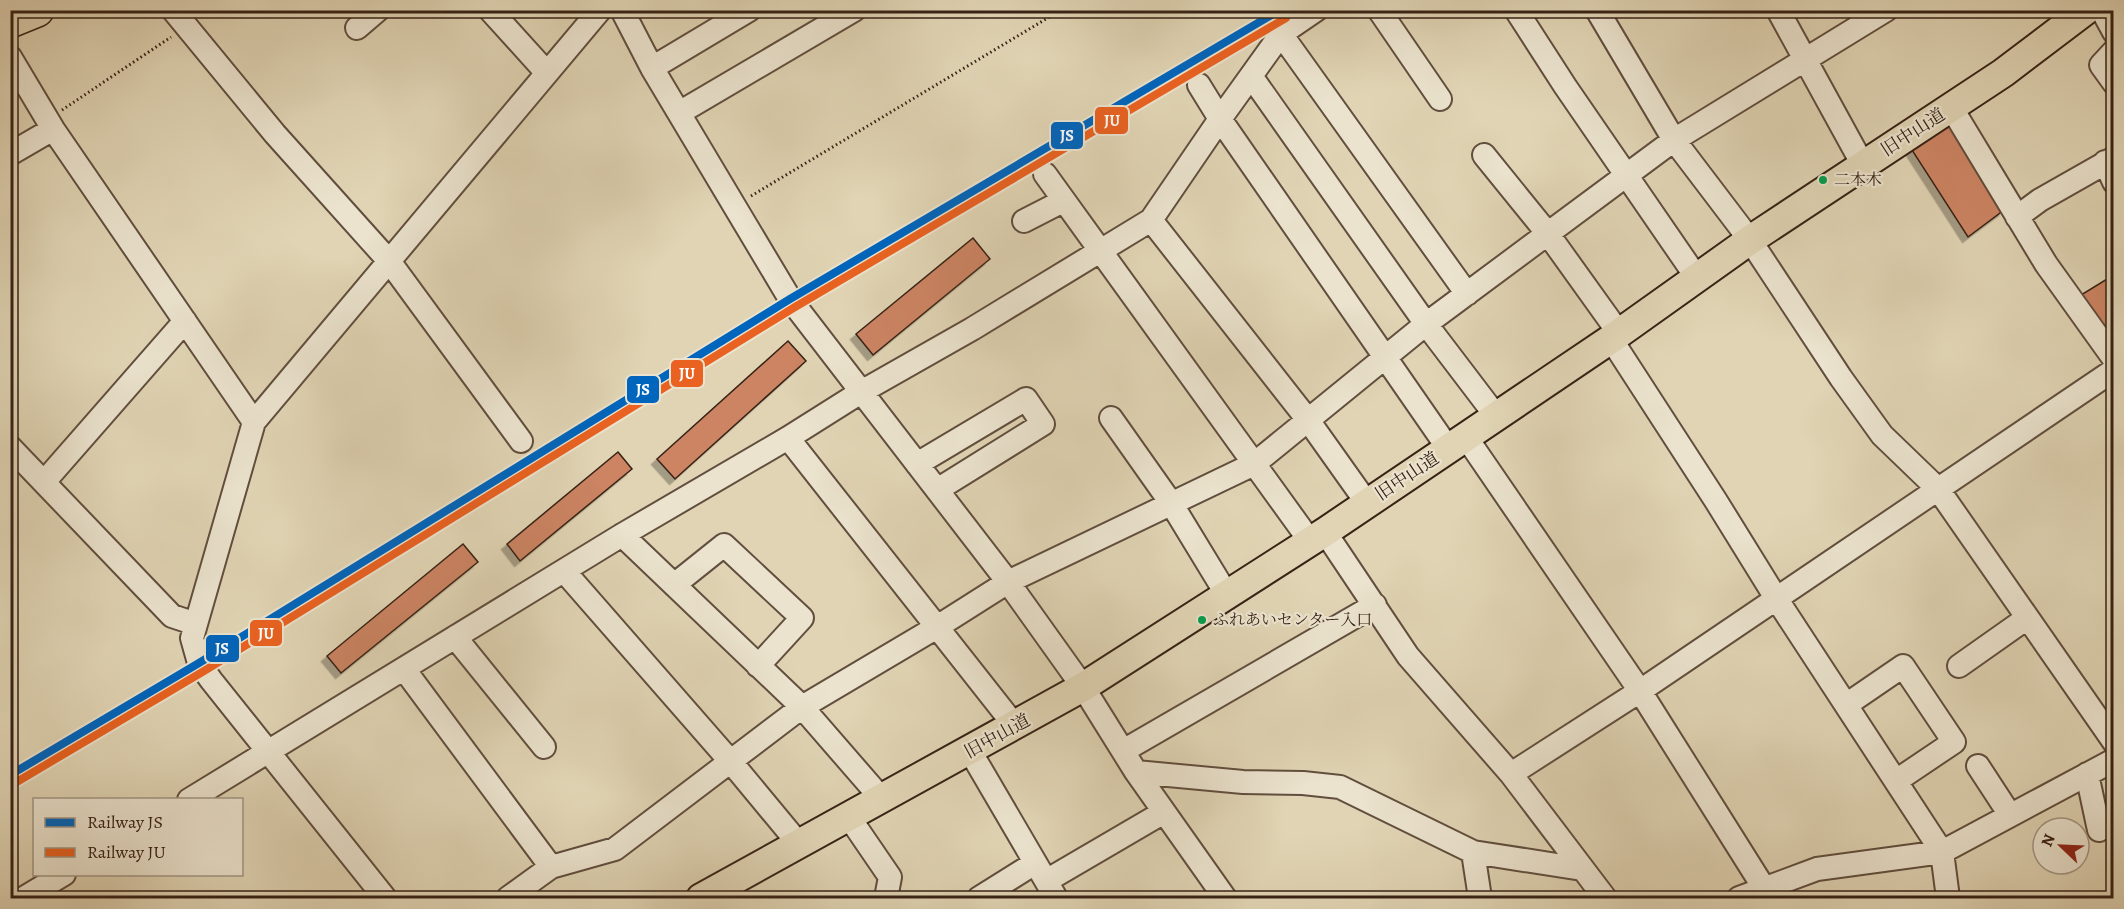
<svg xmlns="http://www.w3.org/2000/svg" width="2124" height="909" font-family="Alegreya,'Noto Serif JP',serif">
<defs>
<filter id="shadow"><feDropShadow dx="-5.5" dy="5.5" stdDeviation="0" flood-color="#0004"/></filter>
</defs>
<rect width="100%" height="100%" fill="#e0d4b4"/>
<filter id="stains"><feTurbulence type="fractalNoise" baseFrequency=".00333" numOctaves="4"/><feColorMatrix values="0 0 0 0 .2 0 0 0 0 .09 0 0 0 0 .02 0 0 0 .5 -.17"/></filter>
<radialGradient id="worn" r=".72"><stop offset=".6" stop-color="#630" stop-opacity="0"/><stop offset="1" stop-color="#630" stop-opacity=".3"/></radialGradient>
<path fill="#cc8464" stroke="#372216" stroke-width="1.5" filter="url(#shadow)" d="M1951,119L2004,210L1968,237L1910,147Z
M973,238L990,259L873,355L856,334Z
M2112,276L2114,278V348L2081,295Z
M788,341L806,361L675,479L657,459Z
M618,452L632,469L520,561L507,544Z
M463,544L478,562L341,673L327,656Z"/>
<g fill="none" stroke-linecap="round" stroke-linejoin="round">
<defs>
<path id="minor" d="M173,10L275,134L389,261L521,441
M490,10L547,73
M622,10L652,68L790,299L1008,582L1083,687L1136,772L1225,898
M1379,10L1440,99
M1516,10L1565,86L1697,278
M1597,10L1674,140L1750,240L1841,378L1882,435L1938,489L2114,742
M1778,10L1863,165
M2102,10L2114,32
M357,28L378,10
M1281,34L1467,294
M2114,51L2101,65L2114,83
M10,57L53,129L254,422
M652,68L749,10
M1251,76L1426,324L1496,416
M1199,85L1220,119L1281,34L1316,10
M1951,107L2046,264L2114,359
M679,113L854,10
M10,154L53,129
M1484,155L1548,234L1619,333
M2105,162L2114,182
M1045,174L1310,541
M2017,217L2040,200L2114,158
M1151,220L1308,420L1367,503
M1024,221L1063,201
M1611,339L1716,501L1776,598L1942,852L1948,898
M1111,418L1171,503L1227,595
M1466,437L1640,691L1764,888
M788,438L1015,726
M10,447L172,616L196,624
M917,464L1026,399L1043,424L937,490
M44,482L185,321
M1325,532L1408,656L1511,774L1605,898
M622,535L802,707L881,798
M564,571L731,762L799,844
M674,585L724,545L802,618L758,666
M455,637L544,747
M1959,666L2027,618
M404,669L551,867
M1846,705L1903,666L1954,742L1896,781
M970,751L1056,898
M1123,751L1375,605
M1978,766L2010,815
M1136,772L1243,782L1303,783L1340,787L1473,852L1582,869
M1511,774L1640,691L2114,370
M2087,774L2099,830
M189,800L622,535L788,438L861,392L972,329L1151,220L1220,119L1448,448
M849,817L890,877L886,898
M1473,852L1480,898
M1046,881L1164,812
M24,898L64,874
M385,898L211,680L199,663L192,638L254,422L600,10
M508,898L551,867L615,849L802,707L937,627L1008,582L1254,464L1426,324L1674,140L1886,10
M979,898L1035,863
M1739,898L1817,869L1942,852L2114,760"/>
<path id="major" d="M701,898L1083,687L1325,532L1611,339L1750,240L2003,73L2086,10"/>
<path id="highway" d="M10,21L37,10"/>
</defs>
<use href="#minor" stroke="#614e3e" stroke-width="26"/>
<use href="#major" stroke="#372216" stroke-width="32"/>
<use href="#highway" stroke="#372216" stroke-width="36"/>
<path stroke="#372216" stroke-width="3" stroke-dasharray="1.5 3" stroke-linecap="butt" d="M62,110L171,37
M751,196L1061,10"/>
<use href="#minor" stroke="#ebe3ce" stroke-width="22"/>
<use href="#major" stroke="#e0d4b4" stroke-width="28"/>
<use href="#highway" stroke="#e0d4b4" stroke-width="33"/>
<defs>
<path id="rail-1" d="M10,775L199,663L790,299L1280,10"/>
<path id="rail-2" d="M15,783L204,671L795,307L1286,18"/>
</defs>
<use href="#rail-1" stroke="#ebe3ce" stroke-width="12"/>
<use href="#rail-2" stroke="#ebe3ce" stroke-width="12"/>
<use href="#rail-1" stroke="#0065bd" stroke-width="8"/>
<use href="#rail-2" stroke="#e96221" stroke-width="8"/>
</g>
<g fill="#039f4e" stroke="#ebe3ce" stroke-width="2">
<circle cx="1823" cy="180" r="5"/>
<circle cx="1202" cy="620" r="5"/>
</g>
<g text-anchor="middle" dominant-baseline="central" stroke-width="4.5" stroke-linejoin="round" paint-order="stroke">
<g font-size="16" fill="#372216" stroke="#ebe3ce" text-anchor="start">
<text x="1834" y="180">二本木</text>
<text x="1213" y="620">ふれあいセンター入口</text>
</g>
<g font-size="18" fill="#372216" stroke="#ebe3ce">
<text transform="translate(1913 132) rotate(-33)">旧中山道</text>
<text transform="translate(1407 476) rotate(-34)">旧中山道</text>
<text transform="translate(997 736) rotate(-29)">旧中山道</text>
</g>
</g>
<g stroke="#ebe3ce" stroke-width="2">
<rect x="1094" y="106" width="35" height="29" rx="6" fill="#e96221"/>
<rect x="1050" y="121" width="34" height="29" rx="6" fill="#0065bd"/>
<rect x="670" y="359" width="34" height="29" rx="6" fill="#e96221"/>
<rect x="626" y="375" width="34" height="29" rx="6" fill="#0065bd"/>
<rect x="249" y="619" width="34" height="28" rx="6" fill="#e96221"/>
<rect x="205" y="634" width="35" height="29" rx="6" fill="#0065bd"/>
</g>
<g font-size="16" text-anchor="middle" font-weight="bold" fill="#fff">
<text x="1112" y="126">JU</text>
<text x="1067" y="141">JS</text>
<text x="687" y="379">JU</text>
<text x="643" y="395">JS</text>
<text x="266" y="639">JU</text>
<text x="222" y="654">JS</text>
</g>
<rect width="2124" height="909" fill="none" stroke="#e0d4b4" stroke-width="36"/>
<rect x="12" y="12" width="2100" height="885" fill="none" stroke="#372216" stroke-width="3"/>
<rect x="18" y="18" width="2088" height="873" fill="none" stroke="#372216" stroke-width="1.5"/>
<rect x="33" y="798" width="210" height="78" fill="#ebe3ce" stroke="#a39684" stroke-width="1.5"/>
<rect x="45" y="818" width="30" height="9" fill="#0065bd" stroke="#a39684" stroke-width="1.5"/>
<text x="87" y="828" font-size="18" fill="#372216">Railway JS</text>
<rect x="45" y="848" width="30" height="9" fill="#e96221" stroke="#a39684" stroke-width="1.5"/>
<text x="87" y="858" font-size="18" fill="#372216">Railway JU</text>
<g transform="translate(2061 846) rotate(293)"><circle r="28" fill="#ebe3ce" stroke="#a39684" stroke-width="1.5"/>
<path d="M0-4.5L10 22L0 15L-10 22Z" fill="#8f2418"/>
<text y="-9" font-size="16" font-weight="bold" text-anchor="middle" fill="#372216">N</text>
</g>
<rect width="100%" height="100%" filter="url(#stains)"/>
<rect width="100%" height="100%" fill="url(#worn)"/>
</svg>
